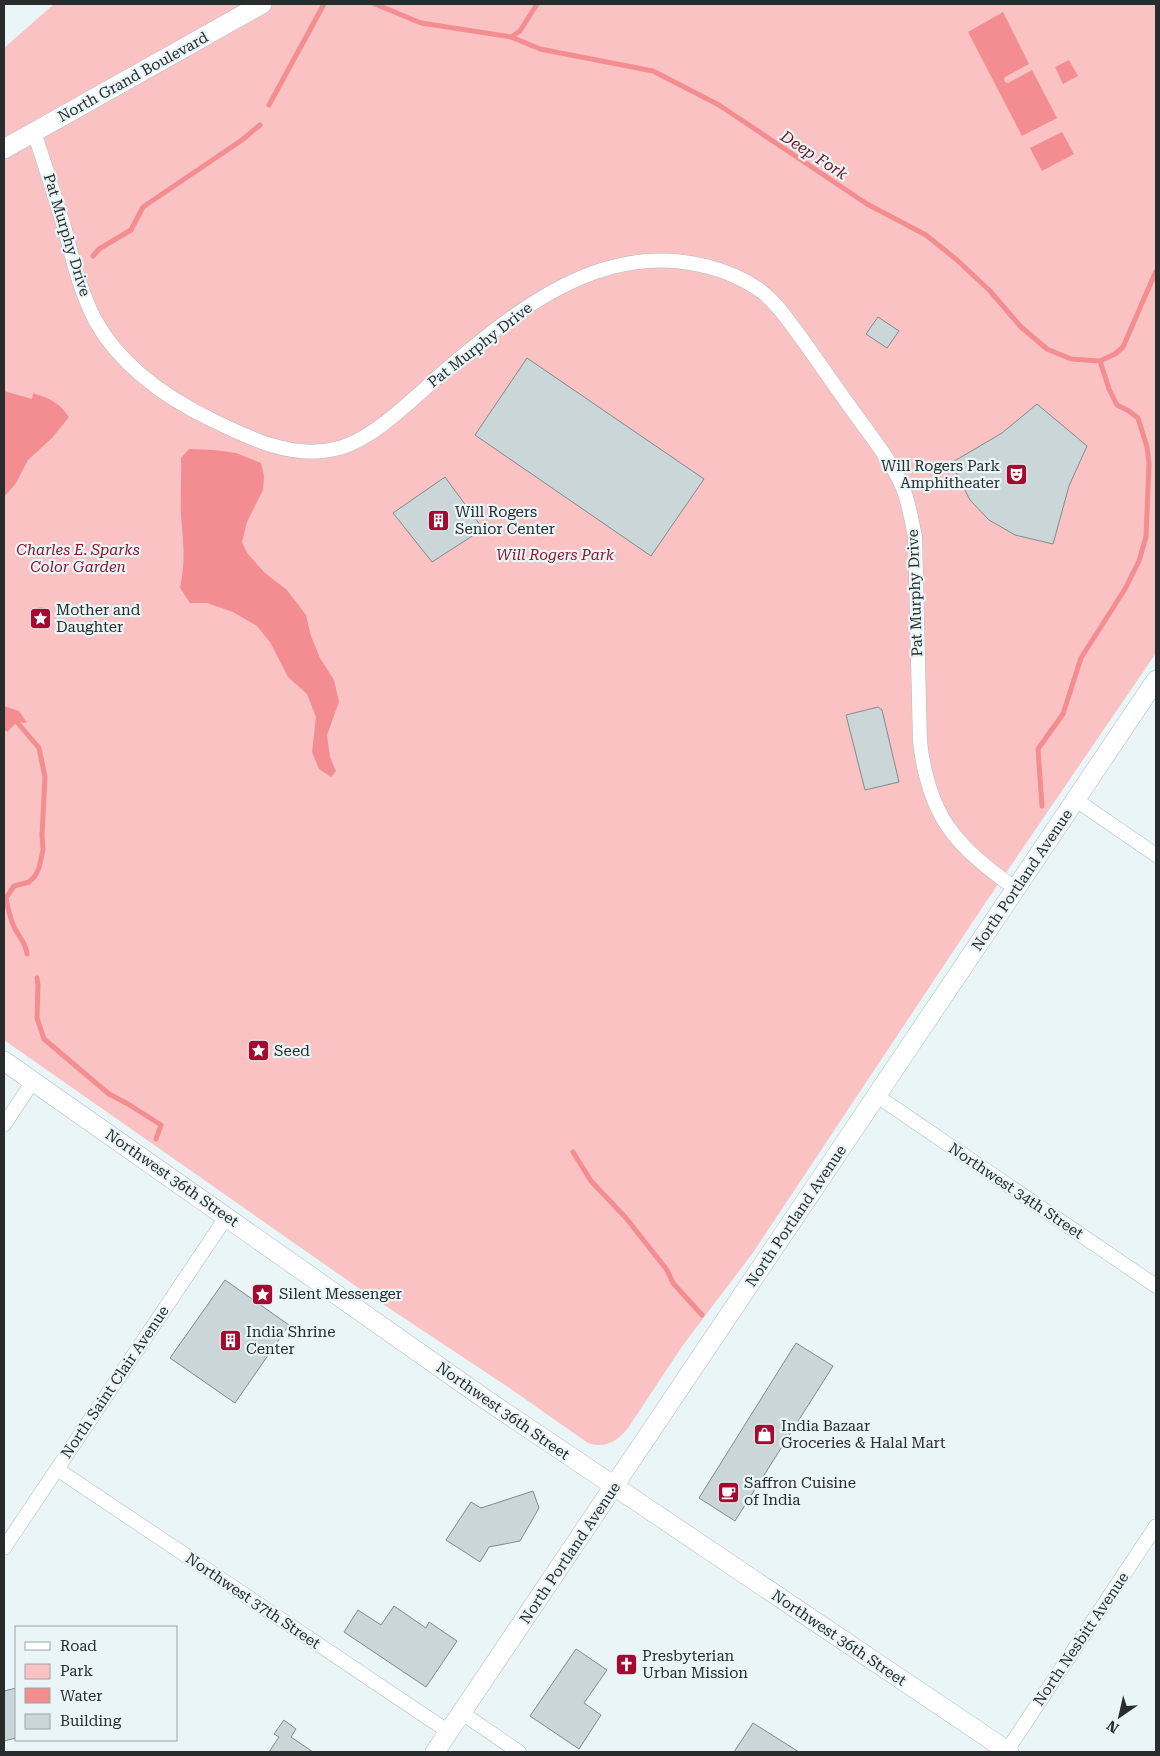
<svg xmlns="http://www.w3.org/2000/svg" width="1160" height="1756" font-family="'Roboto Serif',serif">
<rect width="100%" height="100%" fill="#e9f5f7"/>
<path fill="#fbc2c3" d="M54,4H1156V653L986,902L752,1254L683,1345L628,1428C618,1441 605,1449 588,1443L508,1387L357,1287L4,1040V48Z"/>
<path fill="#f38d91" d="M1003,12L1029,64L1005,77L1004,79L1005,82L1008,83L1032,70L1057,118L1022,136L968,32Z
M1069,60L1078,76L1063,84L1055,67Z
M1062,132L1074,154L1042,171L1030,148Z
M4,391L32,399L33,393C49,398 60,403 69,417L52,438L28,460L16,483L4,497Z
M189,449L214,450L236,453L261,463L264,476L263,490L247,522L242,542L247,553L265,573L287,590L306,615L311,636L320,658L334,680L339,702L327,735L330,757L336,771L331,777L319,769L312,752L316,717L307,694L288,677L270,642L257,626L233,612L207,603H190L180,588C186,558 183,543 181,514C180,495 182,477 181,458Z
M31 617a10 10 0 1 1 20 0a10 10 0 1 1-20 0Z
M4,706L19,711L27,723L17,722L7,732L4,729Z"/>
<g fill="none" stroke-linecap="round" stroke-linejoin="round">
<path stroke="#f38d91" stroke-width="5" d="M375,4L421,23L511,37L540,49L653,71L719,105L867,204L926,235L957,260L990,291L1021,327L1047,349L1071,359L1100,361L1115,354L1123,347L1156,271
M511,37L520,31L537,4
M269,105L324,4
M93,256L99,249L131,230L143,207L242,140L260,125
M17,722L39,748L45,777L42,835L43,850L39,868L35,876L29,882L14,886L6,898C8,909 10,919 15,929C20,938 26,943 27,954
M1042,806L1038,749L1063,714L1081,658L1125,589L1139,561L1146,537L1149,464L1147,447L1138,418L1129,411L1117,405L1109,389L1100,361
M37,978L38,985L37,1018L44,1039L109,1094L128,1104L161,1125L156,1139
M573,1152L591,1181L626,1218L667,1270L673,1283L702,1315"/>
</g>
<path fill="#cbd6d8" stroke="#808b8d" d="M878,317L899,331L887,348L866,334Z
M527,358L704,479L651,556L475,435Z
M1037,404L1087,446L1069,486L1053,544L1015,535L989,520L970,500L951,463L1002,433Z
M445,477L483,529L432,562L393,513Z
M878,707L882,710L899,782L865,790L846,715Z
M225,1280L289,1325L235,1403L170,1358Z
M796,1343L833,1366L735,1521L699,1498Z
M533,1491L539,1508L520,1541L489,1547L480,1562L446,1540L471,1502L481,1508Z
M394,1606L426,1628L429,1622L457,1641L426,1687L344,1632L358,1610L381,1625Z
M576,1649L607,1670L584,1703L601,1715L579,1749L530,1716Z
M16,1688V1738L4,1741V1691Z
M284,1720L296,1729L291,1737L313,1752H269L279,1737L274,1734Z
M753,1723L799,1752H734Z"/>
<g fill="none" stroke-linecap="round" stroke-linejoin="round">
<defs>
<path id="street" d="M34,132C45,165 55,197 65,230C73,260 80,291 95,320C121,367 166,398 214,421C251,439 293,459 335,449C375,440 417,394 448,368C516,311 595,247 690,263C715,267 740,276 761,291C777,303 790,323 802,339C822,367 841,395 861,422C876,443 892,463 902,486C909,502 911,519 915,536L920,742C929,818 956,846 1016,889
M1076,800L1156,855
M877,1096L1156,1286
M4,1125L33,1081
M57,1469L449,1732
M4,1548L227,1216
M462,1713L519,1752
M1006,1752L1156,1526"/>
<path id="secondary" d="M4,149L262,4
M4,1061L485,1399L1009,1752
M435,1752L1156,680"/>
</defs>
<use href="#street" stroke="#afbbbd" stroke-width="15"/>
<use href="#secondary" stroke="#afbbbd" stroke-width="20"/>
<use href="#street" stroke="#fff" stroke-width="14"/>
<use href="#secondary" stroke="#fff" stroke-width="19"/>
</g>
<defs>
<symbol id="theatre-square" viewBox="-11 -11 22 22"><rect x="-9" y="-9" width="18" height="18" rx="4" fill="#a5092f" stroke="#e9f5f7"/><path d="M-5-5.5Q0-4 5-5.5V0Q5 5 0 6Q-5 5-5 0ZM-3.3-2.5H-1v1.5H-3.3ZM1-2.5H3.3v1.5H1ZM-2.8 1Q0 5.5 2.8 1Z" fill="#fff"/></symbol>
<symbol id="building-square" viewBox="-11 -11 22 22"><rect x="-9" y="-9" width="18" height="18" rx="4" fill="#a5092f" stroke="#e9f5f7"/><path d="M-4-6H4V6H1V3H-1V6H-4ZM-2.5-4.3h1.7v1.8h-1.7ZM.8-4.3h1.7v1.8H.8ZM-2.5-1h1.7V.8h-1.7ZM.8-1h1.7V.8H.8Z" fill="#fff"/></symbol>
<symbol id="sight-square" viewBox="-11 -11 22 22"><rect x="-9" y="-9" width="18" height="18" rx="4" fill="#a5092f" stroke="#e9f5f7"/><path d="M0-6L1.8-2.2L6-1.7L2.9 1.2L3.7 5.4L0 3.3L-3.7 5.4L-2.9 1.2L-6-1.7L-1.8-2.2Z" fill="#fff"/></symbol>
<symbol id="shop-square" viewBox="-11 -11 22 22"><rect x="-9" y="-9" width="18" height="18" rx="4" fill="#a5092f" stroke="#e9f5f7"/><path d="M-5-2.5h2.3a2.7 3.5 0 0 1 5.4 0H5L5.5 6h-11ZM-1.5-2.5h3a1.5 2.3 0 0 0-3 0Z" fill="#fff"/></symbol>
<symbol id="cafe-square" viewBox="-11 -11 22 22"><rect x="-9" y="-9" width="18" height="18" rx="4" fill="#a5092f" stroke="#e9f5f7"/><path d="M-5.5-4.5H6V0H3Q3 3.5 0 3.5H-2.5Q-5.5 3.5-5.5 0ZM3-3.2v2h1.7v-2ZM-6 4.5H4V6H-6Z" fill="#fff"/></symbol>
<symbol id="church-square" viewBox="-11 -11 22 22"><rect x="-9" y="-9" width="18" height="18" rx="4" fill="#a5092f" stroke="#e9f5f7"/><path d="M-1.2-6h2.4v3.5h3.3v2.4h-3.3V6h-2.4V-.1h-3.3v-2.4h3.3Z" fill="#fff"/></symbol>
</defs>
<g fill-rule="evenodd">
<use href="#theatre-square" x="1004" y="462" width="25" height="25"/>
<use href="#building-square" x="426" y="508" width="25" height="25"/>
<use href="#sight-square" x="28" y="606" width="25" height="25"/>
<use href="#sight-square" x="246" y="1038" width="25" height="25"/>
<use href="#sight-square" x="250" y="1282" width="25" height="25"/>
<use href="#building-square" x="218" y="1328" width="25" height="25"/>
<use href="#shop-square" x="752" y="1422" width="25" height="25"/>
<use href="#cafe-square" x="716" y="1480" width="25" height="25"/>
<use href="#church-square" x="614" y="1652" width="25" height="25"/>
</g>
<g text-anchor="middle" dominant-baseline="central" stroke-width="4.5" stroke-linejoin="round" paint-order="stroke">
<g font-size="15" fill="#282c2d" stroke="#e9f5f7">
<text transform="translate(133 77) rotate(-29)">North Grand Boulevard</text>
<text transform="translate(67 235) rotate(73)">Pat Murphy Drive</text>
<text transform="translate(480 345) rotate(-38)">Pat Murphy Drive</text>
<text transform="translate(915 593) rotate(-92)">Pat Murphy Drive</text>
<text transform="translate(1022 880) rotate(-56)">North Portland Avenue</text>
<text transform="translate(172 1178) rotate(35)">Northwest 36th Street</text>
<text transform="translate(1016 1191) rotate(34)">Northwest 34th Street</text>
<text transform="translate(796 1216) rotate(-56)">North Portland Avenue</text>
<text transform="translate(115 1382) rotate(-56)">North Saint Clair Avenue</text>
<text transform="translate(503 1411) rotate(35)">Northwest 36th Street</text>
<text transform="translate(570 1553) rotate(-56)">North Portland Avenue</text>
<text transform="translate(253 1601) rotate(34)">Northwest 37th Street</text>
<text transform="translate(839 1638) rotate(34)">Northwest 36th Street</text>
<text transform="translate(1081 1639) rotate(-56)">North Nesbitt Avenue</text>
</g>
<g font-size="15" fill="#282c2d" stroke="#e9f5f7" text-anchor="start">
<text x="1000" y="466" text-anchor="end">Will Rogers Park<tspan x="1000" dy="17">Amphitheater</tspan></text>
<text x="455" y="512">Will Rogers<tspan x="455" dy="17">Senior Center</tspan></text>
<text x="56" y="610">Mother and<tspan x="56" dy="17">Daughter</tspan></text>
<text x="274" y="1051">Seed</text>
<text x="279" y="1294">Silent Messenger</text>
<text x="246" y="1332">India Shrine<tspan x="246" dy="17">Center</tspan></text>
<text x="781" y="1426">India Bazaar<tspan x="781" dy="17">Groceries &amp; Halal Mart</tspan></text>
<text x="744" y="1483">Saffron Cuisine<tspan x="744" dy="17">of India</tspan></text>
<text x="642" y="1656">Presbyterian<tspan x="642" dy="17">Urban Mission</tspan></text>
</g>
<g font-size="15" font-style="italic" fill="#8e152c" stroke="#e9f5f7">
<text x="78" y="550">Charles E. Sparks<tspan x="78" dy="17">Color Garden</tspan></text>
<text x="555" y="555">Will Rogers Park</text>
</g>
<g font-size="16" font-style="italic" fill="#6e1422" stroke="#e9f5f7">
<text transform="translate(814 155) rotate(33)">Deep Fork</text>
</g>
</g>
<rect width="1160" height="1756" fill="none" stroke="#282c2d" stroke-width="10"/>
<rect x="15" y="1626" width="162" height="115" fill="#e9f5f7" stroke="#9ca5a6"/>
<rect x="25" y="1642" width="25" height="8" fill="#ffffff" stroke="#9ca5a6"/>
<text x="60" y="1651" font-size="15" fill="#282c2d">Road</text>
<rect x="25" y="1664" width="25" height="15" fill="#fbc2c3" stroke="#9ca5a6"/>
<text x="60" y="1676" font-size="15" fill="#282c2d">Park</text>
<rect x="25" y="1688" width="25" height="15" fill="#f38d91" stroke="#9ca5a6"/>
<text x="60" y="1701" font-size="15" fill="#282c2d">Water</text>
<rect x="25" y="1714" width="25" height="15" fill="#cbd6d8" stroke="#9ca5a6"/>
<text x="60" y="1726" font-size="15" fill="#282c2d">Building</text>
<g transform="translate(1120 1716) rotate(214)" stroke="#e9f5f7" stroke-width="4" paint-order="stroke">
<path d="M0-4L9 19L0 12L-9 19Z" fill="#282c2d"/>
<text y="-8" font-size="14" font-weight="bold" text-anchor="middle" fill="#282c2d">N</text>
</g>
</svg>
